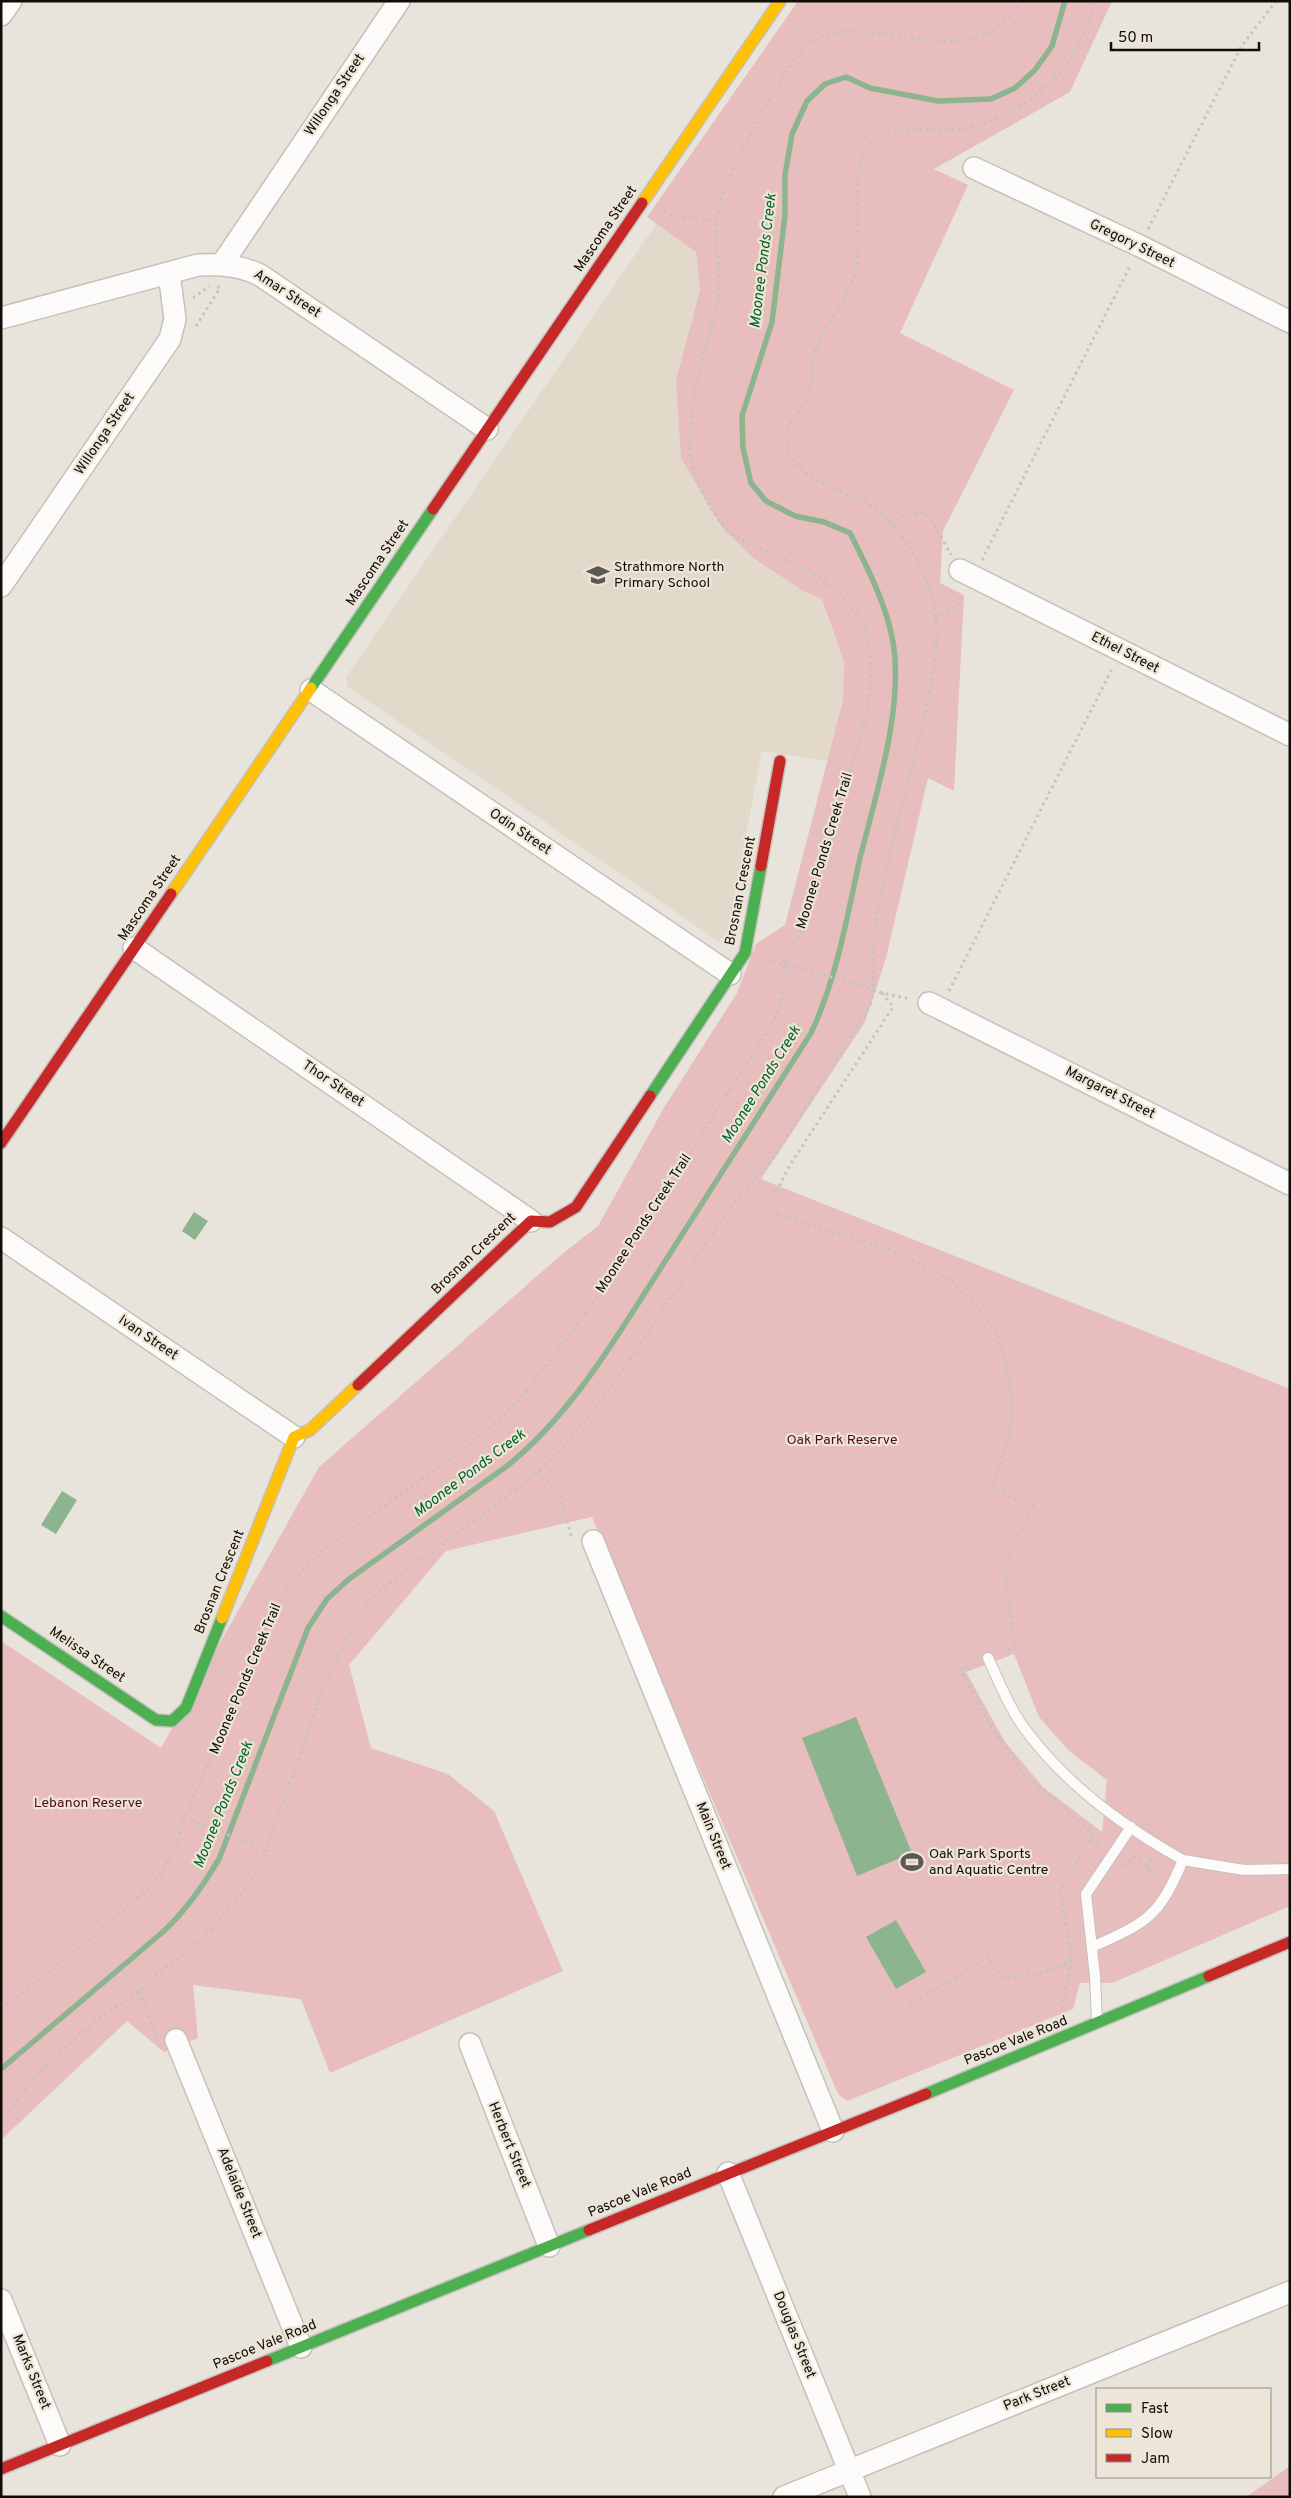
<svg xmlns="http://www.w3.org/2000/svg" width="1291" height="2498" font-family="Overpass,sans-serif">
<rect width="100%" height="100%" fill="#e8e4dc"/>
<path fill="#e2d9ca" d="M657,223L696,252L700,290L676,380L752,558L805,592L822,599L844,662L843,700L827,761L762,751L727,935L718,941L348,687L346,677Z"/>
<path fill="#e7bdbd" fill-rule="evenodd" d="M798,1H1112L1070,92L934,169L968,185L900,333L1014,390L943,531L940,583L964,595L954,791L928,778L886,958L865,1022L761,1179L1290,1389V1906L1112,1983H1080L1073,2009L847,2101L838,2094L592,1517L446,1551L349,1665L371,1748L448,1774L494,1811L563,1971L330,2073L301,1999L193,1985L198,2038L164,2052L127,2021L1,2140V1641L161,1748L319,1467L561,1255L598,1226L665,1106L737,993L756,944L785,925L843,700L844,662L822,599L805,592L753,558L722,527L681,458L676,380L700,290L696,252L647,217ZM1014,1654L1039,1717L1068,1750L1107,1780L1102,1832L1043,1787L1005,1742L966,1672Z
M1290,2466V2496L1246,2497Z"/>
<path fill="#8cb48e" d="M194,1212L208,1221L195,1240L182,1231Z
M62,1491L77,1500L56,1534L41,1525Z
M856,1717L912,1853L857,1876L802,1738Z
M896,1920L926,1972L896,1989L866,1937Z"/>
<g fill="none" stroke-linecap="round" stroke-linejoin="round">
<path stroke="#8cb48e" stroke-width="5.5" d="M1,2069L164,1931C187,1909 203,1886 219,1859L308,1628L327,1599L349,1579L507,1466C573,1413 617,1336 662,1266C711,1189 761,1111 811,1033C837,978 847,917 860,858C876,794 904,708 893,642C886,603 867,567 850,533L824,522L795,516L766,501L751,483L743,448L742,416L772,322L785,215V175L792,134L807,101L825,84L846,77L870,88L938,101L991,99L1015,88L1035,70L1052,46L1065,1"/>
<defs>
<path id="lane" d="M988,1658C999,1681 1009,1708 1025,1729C1065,1784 1124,1827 1183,1860C1159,1917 1148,1922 1092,1947
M1183,1860L1244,1870L1290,1869
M1097,2023L1095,1976L1086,1894L1131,1827"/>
<path id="street" d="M1,15L11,1
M974,168L1140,246L1290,322
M222,264L399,1
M1,318L198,265C221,264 239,265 260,275L487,429
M960,570L1290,735
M1,586L170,339L175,319L169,273
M311,690L730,974
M134,948L531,1221
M929,1003L1290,1184
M1,1238L294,1437
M593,1541L833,2131
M176,2040L301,2347
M470,2044L549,2246
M728,2173L860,2497
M1,2300L60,2445
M784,2497L1290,2292"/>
<path id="fast" d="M311,688L433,509
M650,1096L745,953L761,866
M1,1616L156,1720L172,1721L186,1708L222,1618
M926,2094L1209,1976
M267,2361L589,2230"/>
<path id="slow" d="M642,203L780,1
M171,894L311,688
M222,1618L294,1437L310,1430L358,1385"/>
<path id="jam" d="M433,509L642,203
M761,866L780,761
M1,1143L171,894
M358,1385L531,1221L550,1222L576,1207L650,1096
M1209,1976L1290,1942
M589,2230L926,2094
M1,2469L267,2361"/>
</defs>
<use href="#lane" stroke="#c4c1bb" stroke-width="12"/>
<use href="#street" stroke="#c4c1bb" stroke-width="24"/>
<use href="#fast" stroke="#c4c1bb" stroke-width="14"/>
<use href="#slow" stroke="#c4c1bb" stroke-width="14"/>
<use href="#jam" stroke="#c4c1bb" stroke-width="14"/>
<path stroke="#c4c3c0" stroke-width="3" stroke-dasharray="2.5 4" stroke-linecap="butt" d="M664,211C679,219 699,218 716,221
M1148,229L1241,47L1276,1
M193,298L210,286
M196,326L220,288L216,286
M892,525L904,515L923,513L930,517L951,555
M982,560L1131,264
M935,617L956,607L963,594
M767,960L858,984L882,993L910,999
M949,991L1113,667
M882,993L893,1007L790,1165L772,1200L778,1215L887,1249L933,1270L953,1283L977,1306L997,1333L1006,1365L1013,1403L1010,1433L992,1489L1033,1506L1005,1564L1009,1607L1016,1648L1001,1653
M539,1471L559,1494L572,1539
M975,1664L961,1670L990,1725L1025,1775L1089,1830L1091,1839L1060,1890L1072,1958L1062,2008
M1091,1839L1100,1847
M266,1852L322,1691L354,1623L368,1603L385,1586L493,1507L539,1471L561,1450L596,1407L625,1367L717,1227L746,1188L771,1162L870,1006C876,985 872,965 874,944C875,927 877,910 881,894C892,839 908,785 921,730C931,688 944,637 931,594C923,565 901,529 877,510C851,489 781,480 787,435C788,421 802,410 807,397C813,383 810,368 814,354C824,325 849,300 856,270C864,240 847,162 871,143C891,126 925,131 950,130C993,128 1041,98 1067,64C1081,46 1088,23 1095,1
M1124,1866L1133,1857L1159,1878
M1147,1867L1153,1857
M140,1991L156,2038
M909,2004L951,1981L987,1956L1001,1977C1028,1976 1050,1975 1072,1959
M1,2009L67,1958L148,1889L161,1874L176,1846L184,1818
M1,2122L35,2077L62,2050L104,2014L140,1991L160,1971L192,1948L215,1926L251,1881L266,1852L252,1844L184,1818L235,1705L264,1632L280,1599L298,1575L324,1550L475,1440L502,1417L532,1385L606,1285L771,1025L779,1009L783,993L784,965L802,930L867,714C871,685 873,652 863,623C861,617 855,612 851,607C835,587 814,572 791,562C771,552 750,547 731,533C719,524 709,505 702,492C694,476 688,456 690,438C691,425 691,411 694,397C700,364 711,332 718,298C722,273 714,247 716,222C718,208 724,191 729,178C736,159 795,50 809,42C874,4 972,86 1020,1"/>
<use href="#lane" stroke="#fcfbfa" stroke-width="10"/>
<use href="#street" stroke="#fcfbfa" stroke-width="21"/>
<use href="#fast" stroke="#4caf50" stroke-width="11"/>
<use href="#slow" stroke="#ffc107" stroke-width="11"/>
<use href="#jam" stroke="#c62828" stroke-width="11"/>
</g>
<defs>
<symbol id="school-bare" viewBox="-9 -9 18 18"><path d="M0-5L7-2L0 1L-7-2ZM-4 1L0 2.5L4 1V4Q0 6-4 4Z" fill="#5c5853" stroke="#ede5d7" stroke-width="2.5" paint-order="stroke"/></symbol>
<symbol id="stadium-bare" viewBox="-9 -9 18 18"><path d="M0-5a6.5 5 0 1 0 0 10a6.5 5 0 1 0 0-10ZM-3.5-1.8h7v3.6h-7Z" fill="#5c5853" stroke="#ede5d7" stroke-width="2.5" paint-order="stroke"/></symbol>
</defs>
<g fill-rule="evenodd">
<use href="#school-bare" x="582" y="559" width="32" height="32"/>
<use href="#stadium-bare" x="896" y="1846" width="32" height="32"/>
</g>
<g text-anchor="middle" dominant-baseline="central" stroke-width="4.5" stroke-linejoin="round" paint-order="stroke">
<g font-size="14" fill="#100d09" stroke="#ede5d7">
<text transform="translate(335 95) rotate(-56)">Willonga Street</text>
<text transform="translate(606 229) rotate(-56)">Mascoma Street</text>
<text transform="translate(1132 244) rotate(26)">Gregory Street</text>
<text transform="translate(287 294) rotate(33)">Amar Street</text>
<text transform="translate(105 434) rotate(-56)">Willonga Street</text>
<text transform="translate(378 563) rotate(-56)">Mascoma Street</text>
<text transform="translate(1125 653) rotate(27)">Ethel Street</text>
<text transform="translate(520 832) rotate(34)">Odin Street</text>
<text transform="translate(825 851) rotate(-73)">Moonee Ponds Creek Trail</text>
<text transform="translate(741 891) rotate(-79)">Brosnan Crescent</text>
<text transform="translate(150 898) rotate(-56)">Mascoma Street</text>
<text transform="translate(333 1084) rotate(34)">Thor Street</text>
<text transform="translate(1110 1093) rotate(27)">Margaret Street</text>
<text transform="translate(644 1224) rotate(-57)">Moonee Ponds Creek Trail</text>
<text transform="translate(474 1254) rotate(-44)">Brosnan Crescent</text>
<text transform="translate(148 1338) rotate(34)">Ivan Street</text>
<text transform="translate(220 1582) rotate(-68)">Brosnan Crescent</text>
<text transform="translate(87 1655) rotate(34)">Melissa Street</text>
<text transform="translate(246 1679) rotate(-67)">Moonee Ponds Creek Trail</text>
<text transform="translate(713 1836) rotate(68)">Main Street</text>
<text transform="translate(1016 2041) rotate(-22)">Pascoe Vale Road</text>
<text transform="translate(509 2145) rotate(68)">Herbert Street</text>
<text transform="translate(239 2193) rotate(68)">Adelaide Street</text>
<text transform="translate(640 2193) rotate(-22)">Pascoe Vale Road</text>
<text transform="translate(794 2335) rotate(68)">Douglas Street</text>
<text transform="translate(265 2345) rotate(-22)">Pascoe Vale Road</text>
<text transform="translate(31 2372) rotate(68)">Marks Street</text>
<text transform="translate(1037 2394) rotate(-22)">Park Street</text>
</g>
<g font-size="14" fill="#100d09" stroke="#ede5d7" text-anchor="start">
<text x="614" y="567">Strathmore North<tspan x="614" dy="16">Primary School</tspan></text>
<text x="929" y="1854">Oak Park Sports<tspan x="929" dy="16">and Aquatic Centre</tspan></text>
</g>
<g font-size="14" fill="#50081a" stroke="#ede5d7">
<text x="842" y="1440">Oak Park Reserve</text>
<text x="88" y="1803">Lebanon Reserve</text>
</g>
<g font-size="15" font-style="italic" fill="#006424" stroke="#ede5d7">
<text transform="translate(764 261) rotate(-83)">Moonee Ponds Creek</text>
<text transform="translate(762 1085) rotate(-58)">Moonee Ponds Creek</text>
<text transform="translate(470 1474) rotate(-37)">Moonee Ponds Creek</text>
<text transform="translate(224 1805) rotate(-68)">Moonee Ponds Creek</text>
</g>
</g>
<rect width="1291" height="2498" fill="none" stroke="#100d09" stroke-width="5"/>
<rect x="1096" y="2388" width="175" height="90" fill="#ede5d7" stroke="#958f85"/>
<rect x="1106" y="2404" width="25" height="8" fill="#4caf50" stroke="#958f85"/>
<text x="1141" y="2413" font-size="15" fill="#100d09">Fast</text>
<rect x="1106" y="2429" width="25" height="8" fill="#ffc107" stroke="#958f85"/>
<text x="1141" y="2438" font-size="15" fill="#100d09">Slow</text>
<rect x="1106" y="2454" width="25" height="8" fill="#c62828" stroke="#958f85"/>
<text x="1141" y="2463" font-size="15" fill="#100d09">Jam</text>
<path d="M1111 42v8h148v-8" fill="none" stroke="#100d09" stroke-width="2.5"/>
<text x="1118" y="42" font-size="15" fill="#100d09" stroke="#ede5d7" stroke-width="4" paint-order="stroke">50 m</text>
</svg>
